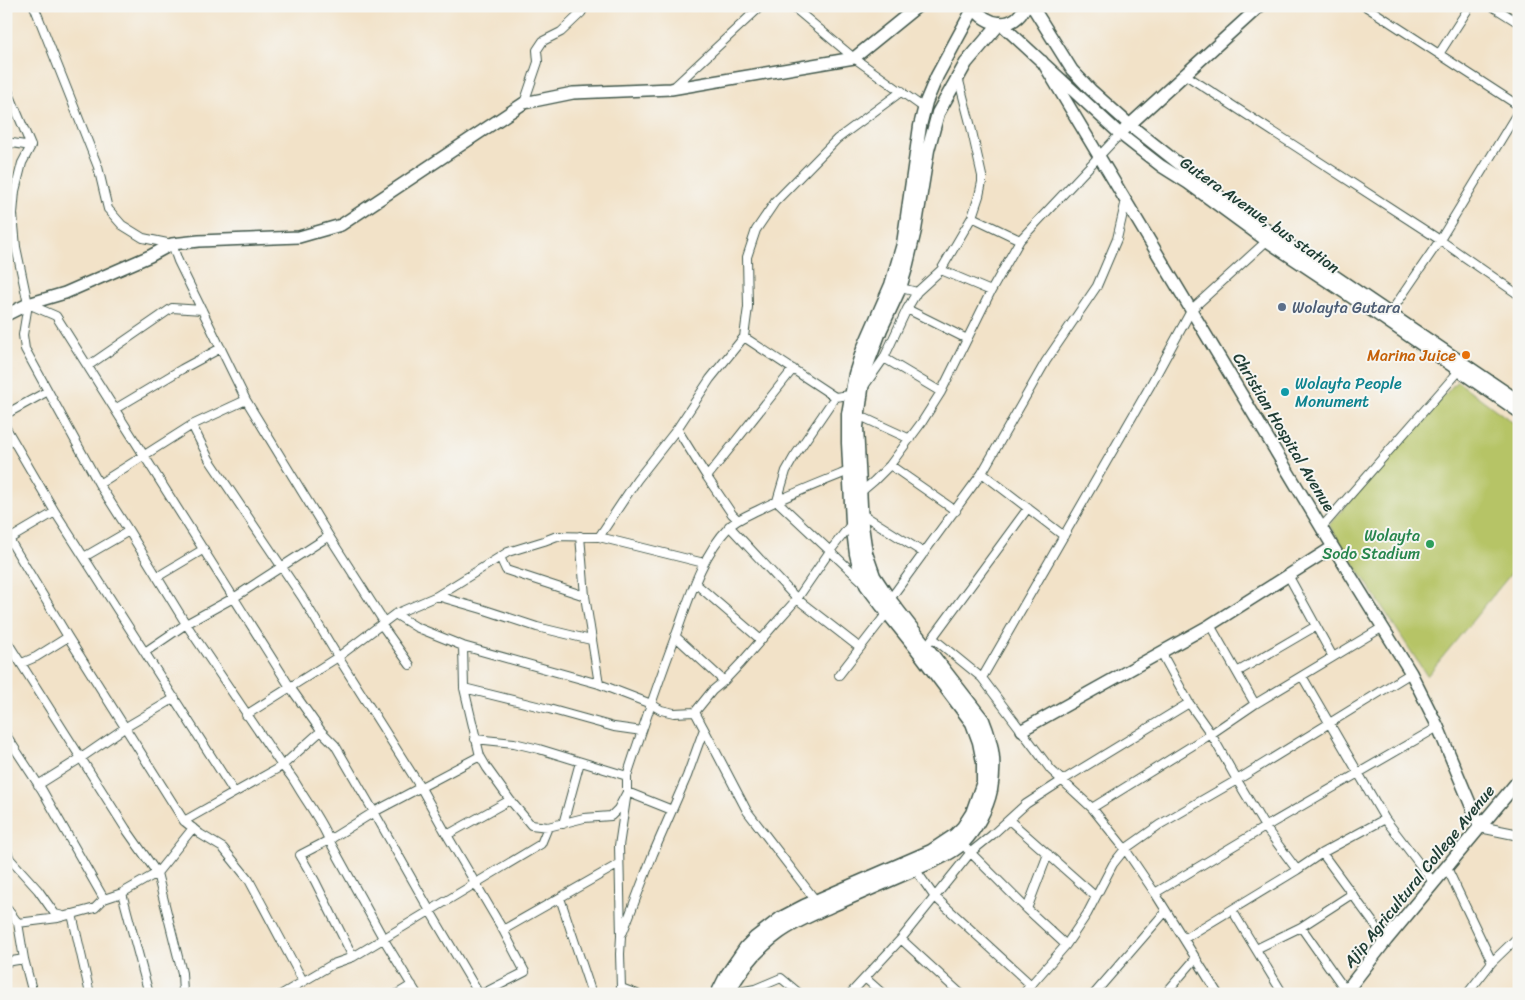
<svg xmlns="http://www.w3.org/2000/svg" width="1525" height="1000" font-family="Sriracha,sans-serif">
<rect width="100%" height="100%" fill="#f6f6f2"/>
<filter id="ink" filterUnits="userSpaceOnUse"><feTurbulence type="fractalNoise" baseFrequency=".02" numOctaves="2"/><feDisplacementMap in="SourceGraphic" scale="10" xChannelSelector="R" yChannelSelector="G"/><feConvolveMatrix kernelMatrix="1 2 1 2 8 2 1 2 1" color-interpolation-filters="sRGB"/></filter>
<filter id="wash" filterUnits="userSpaceOnUse"><feTurbulence type="fractalNoise" baseFrequency=".0096" numOctaves="4" result="noise"/><feDisplacementMap in="SourceGraphic" scale="20" xChannelSelector="R" yChannelSelector="G"/><feGaussianBlur stdDeviation="1.12" result="paint"/><feColorMatrix in="noise" values="0 0 0 0 0 0 0 0 0 0 0 0 0 0 0 0 0 1.4 0 .05"/><feComposite in="paint" operator="in"/></filter>
<g filter="url(#wash)">
<rect width="100%" height="100%" fill="#f2e2c8"/>
<path fill="#b6c466" stroke="#6a804d" d="M1457,381L1519,427V564L1427,676L1329,525Z"/>
</g>
<g filter="url(#ink)">
<g fill="none" stroke-linecap="round" stroke-linejoin="round">
<defs>
<path id="minor" d="M34,6L98,167L108,209L122,225L143,238L172,244L178,261L246,400L329,536L384,622
M792,6L854,58L924,108
M1365,6L1519,106
M1492,6L1519,23
M1439,54L1470,6
M1184,74L1440,240L1519,295
M6,86L31,146L22,163L15,191L13,214L16,247L28,304L23,335L25,349L99,484L129,531L186,624L282,766C292,775 294,781 301,792C311,808 322,823 329,840L383,938L417,994
M673,88L761,6
M524,103L538,62L537,50L543,41L561,32L581,13L585,6
M6,142L31,146
M972,217L1020,240
M941,270L991,291
M897,287L917,292L941,270L972,217L979,196L982,182V176L971,127L958,77
M28,304L56,316L290,687L321,731L335,745L374,812L430,911L479,994
M907,309L967,339
M1388,316L1440,240L1519,110
M744,337L835,397L850,395
M884,358L941,392
M88,366L172,308L202,310
M865,385L884,358L907,309L917,292
M835,397L794,457L786,471L777,501L863,582
M115,409L182,369L221,348
M6,414L48,391
M858,415L910,439
M192,425L209,459L302,597L338,657L421,788L447,835L503,930L525,972L482,994
M6,428L55,512L234,792
M677,429L707,477L732,514L738,520
M890,465L956,511
M982,473L1064,536
M707,477L793,369
M99,484L192,425L246,400
M858,492H861L874,481L890,465L922,422L941,392L991,291L1020,240L1120,134
M862,514L924,553
M729,526L797,599L860,648
M1322,527L1459,371
M6,534L68,637L184,821L200,834L223,848L249,880L303,981
M580,536L585,596L599,684
M599,537L704,563
M6,541L55,512
M84,557L129,531
M500,557L506,570L585,596
M1288,575L1333,657
M157,577L204,549
M695,583L761,640
M437,596L482,609L537,627L591,640
M888,602L982,473L1046,361L1097,286L1117,239L1126,200
M395,614L416,627L463,646L464,688L480,756L487,768L510,800L531,825L548,827L584,818L611,816L618,809L627,792V776C643,727 659,680 677,632C690,596 702,555 729,527C737,519 748,515 758,510C788,495 819,483 849,471
M381,624L410,665
M1210,625L1255,704
M675,636L724,681
M933,638L982,678L1051,770L1092,808L1125,849L1155,893L1218,994
M6,640L126,829L157,873L182,973L183,994
M931,640L1028,508
M463,646L599,684L651,704L661,710L674,713L695,712L712,691L724,681L741,663L774,625L797,599L830,551L852,523
M145,652L186,624L235,597L329,536
M1161,652L1189,703L1211,734L1237,780L1265,827L1297,870
M22,663L36,657L68,637
M1237,672L1316,626
M839,675L887,613
M1302,676L1385,819L1434,883
M982,678L1150,386L1192,309L1270,238
M464,688L549,709L614,727L642,731
M246,715L338,657L395,614L437,596L508,552L544,541L557,536L599,537L637,480L677,429L710,379L744,337L748,307L747,257L756,230L775,202L837,139L902,91
M703,727L747,811L816,901
M6,735L42,790L104,899
M475,739L514,743L539,749L627,776
M38,785L81,758L126,727L175,698
M1092,808L1211,734L1255,704L1383,627
M1009,820L1095,896
M184,821L282,766L321,731
M563,824L580,762
M447,835L510,800
M6,849L10,859L38,890L55,914L63,916
M967,849L1027,909L1066,945
M1322,853L1386,940
M1447,868L1492,962
M915,869L934,896L1031,985
M1155,893L1265,827L1438,727
M560,898L592,994
M1027,909L1048,854
M6,910H8L18,923L58,918L95,908L104,899L122,893
M1232,910L1283,994
M72,914L90,994
M18,923L24,959L33,994
M1301,927L1346,991L1349,993
M503,930L619,864
M623,932L653,854L687,776L704,729L695,712
M1185,938L1297,870L1322,853L1385,819
M901,939L961,994
M1256,949L1301,927L1352,894
M353,957L315,881L300,855L329,840L374,812L480,756
M6,962L24,959
M865,978L883,994
M621,988L637,994
M731,988L739,992L755,989L781,978L800,994
M149,994L122,893L157,873L193,828
M282,994L333,964L353,957L541,844L548,827
M397,994L412,985
M619,994L621,988L620,954L621,936L619,846L627,792L672,810
M850,994L901,939L971,852L992,835L1026,804L1063,780L1189,703
M1023,994L1066,945L1087,914L1113,864L1125,849L1159,825L1237,780L1411,673
M1094,994L1166,911
M1165,994L1196,958
M1467,994L1492,962L1519,936"/>
<path id="tertiary" d="M1480,827L1519,835"/>
<path id="secondary" d="M1032,6L1072,70L1091,90L1130,125L1236,209L1519,401
M1000,23L1120,134L1161,166L1188,183L1267,241L1384,319L1519,412
M1042,61L1333,547L1411,673L1438,727L1480,827
M1125,129L1260,6
M6,315L28,304L65,293L150,256L172,244L199,241L299,237L341,225L524,103L573,93L671,89L854,58L918,6
M1022,730L1210,625L1333,547"/>
<path id="primary" d="M1344,994L1386,940L1519,780"/>
<path id="trunk" d="M973,6C986,27 1015,31 1025,6
M717,994L726,976L746,947L755,938L781,918L804,906L931,851L955,835L963,827L972,813L983,782V762L979,742L972,723L915,647L882,606L866,585L859,566L856,554L852,523L848,443V414L855,374L863,349L891,285L903,244L920,126L926,102L937,76L971,13L973,6
M728,994C740,969 757,949 779,933C795,921 814,914 833,905C858,894 884,883 909,872C926,864 949,856 963,843C976,829 987,809 991,790C996,763 993,745 983,720L890,600L874,576L866,553L862,525L857,427L864,374L881,329L900,288L906,268L915,230L928,150L938,113L966,63L1000,23"/>
</defs>
<use href="#minor" stroke="#3f564a" stroke-width="10"/>
<use href="#tertiary" stroke="#3f564a" stroke-width="12"/>
<use href="#secondary" stroke="#3f564a" stroke-width="14"/>
<use href="#primary" stroke="#3f564a" stroke-width="15"/>
<use href="#trunk" stroke="#3f564a" stroke-width="15"/>
<use href="#minor" stroke="#fff" stroke-width="8"/>
<use href="#tertiary" stroke="#fff" stroke-width="10"/>
<use href="#secondary" stroke="#fff" stroke-width="11"/>
<use href="#primary" stroke="#fff" stroke-width="12"/>
<use href="#trunk" stroke="#fff" stroke-width="12"/>
</g>
</g>
<circle fill="#5c6f8a" stroke="#f6f6f2" stroke-width="2" cx="1282" cy="307" r="5"/>
<circle fill="#e8710a" stroke="#f6f6f2" stroke-width="2" cx="1466" cy="355" r="5"/>
<circle fill="#0f9aa8" stroke="#f6f6f2" stroke-width="2" cx="1285" cy="392" r="5"/>
<circle fill="#2e9e5b" stroke="#f6f6f2" stroke-width="2" cx="1430" cy="544" r="5"/>
<g text-anchor="middle" dominant-baseline="central" stroke-width="4" stroke-linejoin="round" paint-order="stroke">
<g font-size="16" fill="#1f3d34" stroke="#f6f6f2">
<text transform="translate(1260 215) rotate(35)">Gutera Avenue, bus station</text>
<text transform="translate(1284 432) rotate(59)">Christian Hospital Avenue</text>
<text transform="translate(1419 876) rotate(-51)">Ajip Agricultural College Avenue</text>
</g>
<g font-size="16" fill="#4e5e75" stroke="#f6f6f2" text-anchor="start">
<text x="1292" y="307">Wolayta Gutara</text>
</g>
<g font-size="16" fill="#c56008" stroke="#f6f6f2" text-anchor="end">
<text x="1456" y="355">Marina Juice</text>
</g>
<g font-size="16" fill="#0d838f" stroke="#f6f6f2" text-anchor="start">
<text x="1295" y="383">Wolayta People<tspan x="1295" dy="18">Monument</tspan></text>
</g>
<g font-size="16" fill="#27864d" stroke="#f6f6f2" text-anchor="end">
<text x="1420" y="535">Wolayta<tspan x="1420" dy="18">Sodo Stadium</tspan></text>
</g>
</g>
<rect width="1525" height="1000" fill="none" stroke="#f6f6f2" stroke-width="25"/>
</svg>
